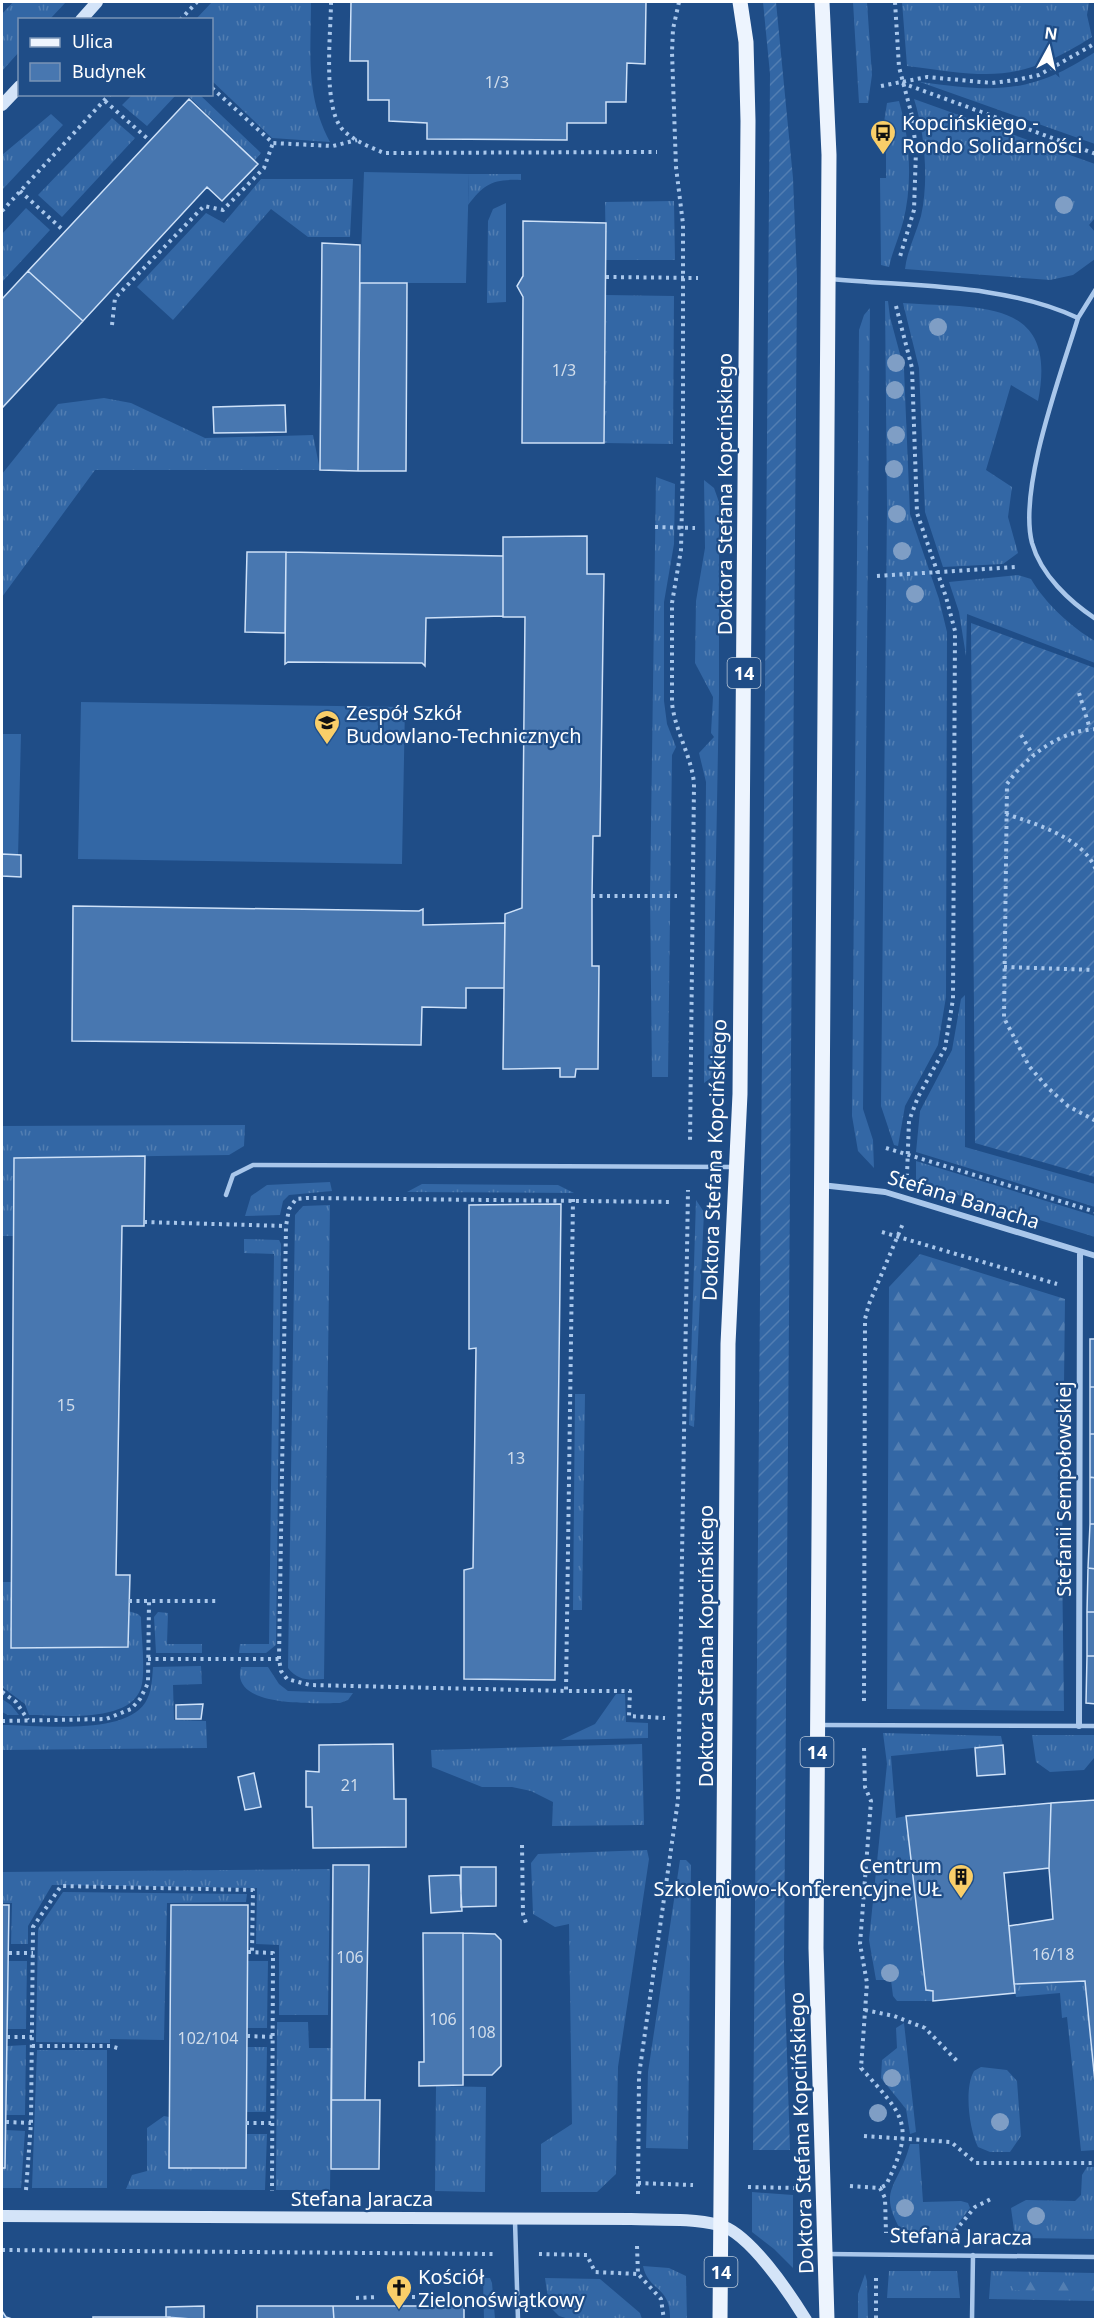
<svg xmlns="http://www.w3.org/2000/svg" width="1097" height="2321" font-family="'Noto Sans',sans-serif">
<defs>
<pattern id="grass-tufts" width="24" height="20" patternUnits="userSpaceOnUse" patternTransform="scale(1.5)"><rect width="24" height="20" fill="#3367a5"/><path d="M3 7l-1-3M5 7V3M7 7l1-3M15 17l-1-3M17 17v-4M19 17l1-3" fill="none" stroke="#527eb2"/></pattern>
<pattern id="forest-firs" width="22" height="20" patternUnits="userSpaceOnUse" patternTransform="scale(1.5)"><rect width="22" height="20" fill="#3367a5"/><path d="M5 1l3.5 6h-7zM16 11l3.5 6h-7z" fill="#527eb2"/></pattern>
<pattern id="garden-furrows" width="10" height="10" patternUnits="userSpaceOnUse" patternTransform="scale(1.5)"><rect width="10" height="10" fill="#3367a5"/><path d="M-1 1l2-2M0 10L10 0M9 11l2-2" fill="none" stroke="#527eb2"/></pattern>
</defs>
<rect width="100%" height="100%" fill="#1f4d87"/>
<path fill="url(#grass-tufts)" d="M13,2H66L50,19L20,20L19,52L2,71V14Z
M212,2H311C311,53 305,95 330,142L272,138L212,81V20L196,19Z
M853,2H867L872,75L868,103H859Z
M902,2H1089L1087,15L1092,37C1017,84 991,77 907,66Z
M1095,52V144L920,82C995,92 1030,95 1095,52Z
M132,95V94L176,95L147,126L122,105Z
M187,95H200L261,153L255,160Z
M914,99L1095,164V218L1089,225L1095,232V259L1073,275L1050,280L905,269C907,251 916,234 921,216C929,180 925,134 914,99Z
M899,101C910,139 913,184 903,222C899,238 892,252 889,267L881,265L880,178H886V148H880L887,103Z
M51,114L63,125L2,190V155Z
M112,118L135,138L62,217L38,195Z
M469,174H521V180C493,179 485,183 468,205Z
M261,179H353L350,237H308L271,209L173,320L137,287L206,213L224,223Z
M674,201L675,260H606L605,202Z
M506,203V302L487,303L488,221L493,209Z
M26,208L50,230L2,282V234Z
M606,295L674,296L673,444L604,443Z
M885,301H888L890,317L904,369L910,514L939,599L947,632L946,997L938,1045L905,1106L898,1146L894,1145L881,1106L887,508Z
M903,303C978,309 1059,296 1038,401L1011,385L986,470L1012,487L1008,517L1018,553L1003,564L943,567L925,512L919,368Z
M870,308L863,1109L873,1140L874,1168L858,1151L852,1116L859,330L864,315Z
M104,398L131,403L205,438L313,435L320,470H95L2,597V474L58,404Z
M656,477L675,484L674,544L664,602V701L667,724L676,747L672,755L668,1077H652L650,895Z
M704,480L714,488L719,502V694L712,1077L704,1083L706,782L699,753L714,737L711,733L713,697L695,663L696,601L705,548Z
M1018,575L1031,579C1045,603 1071,627 1095,641V663L967,614L966,656L959,612L949,582Z
M965,995V1147L1095,1184V1207L916,1152L920,1111L952,1050L961,999Z
M245,1125L244,1146L229,1155L15,1158L14,1236H2V1126Z
M916,1161L1095,1216V1237L916,1182Z
M330,1182L332,1191L289,1195L283,1201L280,1215L245,1216L251,1196L267,1185Z
M422,1184L558,1185L574,1193L407,1192Z
M696,1200L704,1212L694,1427L689,1425Z
M330,1205L324,1679C309,1680 298,1681 288,1668L295,1215L303,1206Z
M244,1239L279,1240L281,1244L276,1645L266,1653H239L240,1644H269L274,1254L244,1253Z
M575,1394H585L582,1610H573Z
M2,1582H11V1647H128V1611L138,1614L141,1617C141,1636 146,1671 141,1688C129,1724 59,1715 29,1715L25,1704L2,1687Z
M158,1612L168,1613L167,1644H202V1653H156L154,1617Z
M201,1666L202,1684L173,1685L174,1720L206,1721L207,1748L2,1750V1725C38,1725 123,1736 145,1703C152,1692 152,1679 153,1667Z
M241,1667H268L279,1684L288,1691L353,1693L348,1700L340,1703C318,1703 229,1709 241,1667Z
M616,1694H625L626,1722L648,1723V1738L561,1740L595,1724Z
M2,1699L11,1705L19,1715H8L2,1712Z
M883,1733L1001,1736L1003,1745L891,1756L896,1818L906,1816L926,1990L933,1991V2001H897L893,1996L891,1980H876L869,1940L887,1764Z
M1032,1735H1095L1094,1758L1084,1770L1050,1772L1036,1762Z
M642,1744L644,1825L552,1826L553,1802L531,1791L512,1787H482L432,1767L431,1750Z
M647,1850L649,1859L618,2067L616,2174L597,2192H541V2144L572,2124L569,1924L555,1927L533,1914L531,1863L538,1854Z
M680,1860H686L691,1865L688,2149L646,2148L648,2072Z
M330,1869L328,2015H279V1945L256,1944L257,1888L52,1885L28,1926V1944H11L12,1903H2V1872Z
M63,1892L247,1894L246,1902L167,1903L164,2040L110,2039V2043L36,2042L38,1929Z
M8,1961H27L26,2029H8Z
M248,1961H268L267,2028H247Z
M1085,1981L1095,2093L1096,2150L1081,2151L1067,2017L1062,2018L1060,1993L1016,1997L1014,1984Z
M277,2022H308L309,2048H332L330,2190H276Z
M904,2023L916,2132L910,2134L906,2109L881,2078L882,2060L897,2048L896,2028Z
M26,2045L25,2115H6L7,2046Z
M247,2047H267L266,2112H247Z
M37,2050H107V2188H32Z
M981,2067L1007,2070L1017,2081L1021,2136L1010,2152H990L978,2147C969,2129 964,2088 974,2071Z
M436,2086L486,2087L485,2192L435,2191Z
M164,2116L169,2117V2168H246V2134H267L265,2190L126,2189L132,2175L147,2171V2128Z
M6,2130L25,2131L21,2188H2V2168L5,2167Z
M910,2144H919L923,2202L961,2201L968,2203L970,2208L947,2238L904,2236C875,2188 898,2190 910,2144Z
M1087,2167H1095V2239L1020,2238L1014,2230L1011,2208L1026,2200L1075,2201L1081,2195L1082,2175Z
M752,2192L793,2195V2268L774,2249L752,2232Z
M643,2266L669,2268L686,2276L687,2319H670C671,2286 648,2291 643,2266Z
M889,2271H957L960,2298H887Z
M991,2271L1095,2273V2301L989,2299Z
M865,2274L867,2281L868,2319H858V2294Z
M483,2278H490L492,2283L495,2319H484Z
M545,2278L600,2279L640,2313L642,2319H569L559,2316L549,2306Z"/>
<path fill="url(#forest-firs)" d="M920,1254L1065,1299L1062,1557L1064,1711L887,1709L889,1287Z
M1007,2279L1095,2280V2293L1014,2290Z"/>
<path fill="url(#garden-furrows)" d="M763,2H776L793,178L797,278L784,1962L790,2150H753L770,74Z
M971,623L1095,668V1177L975,1143Z"/>
<path fill="#3367a5" d="M364,172L469,174L466,283H360Z
M81,702L405,707L402,864L78,859Z
M2,734H21L18,858H2Z"/>
<path fill="#4877b0" stroke="#cee1f8" stroke-width="1.5" d="M351,2H646L645,64L627,63L626,102H606V123H567V140L427,139V123L389,121V100H368V61H350Z
M189,99L258,164L222,201L207,187L83,321L28,271Z
M523,221L606,223L604,443H522L523,297L517,286L523,276Z
M322,243L360,245L358,471L320,470Z
M28,271L83,321L2,408V299Z
M360,283H407L406,471H358Z
M285,405L286,432L214,433L213,407Z
M587,536V574H604L600,836H593L592,896V966H599L598,1069H576L575,1077H560V1068L503,1069L505,914L522,908L525,617H503V537Z
M247,552H286L285,633L245,632Z
M286,552L503,556V616L426,618L425,666L422,663L288,662L285,664Z
M2,854L21,855V877L2,876Z
M73,906L419,911L423,909V925L505,923L504,988H466V1008L422,1007L421,1045L72,1041Z
M145,1156L144,1226H122L116,1575H130L128,1647L11,1648L14,1158Z
M561,1204L555,1680L464,1679V1570L473,1568L476,1348L469,1349V1205Z
M1090,1339H1096V1387H1090Z
M1090,1387H1096V1434H1090Z
M1090,1434H1096V1478L1090,1477Z
M1090,1477L1096,1478V1524H1090Z
M1090,1524H1096V1569L1088,1568Z
M1088,1568L1096,1569V1612H1087Z
M1087,1612H1096V1656H1087Z
M1087,1656H1096V1704L1086,1703Z
M203,1704L201,1719H176V1705Z
M393,1744L394,1799H406V1847L313,1848L312,1807H306V1771L319,1772V1745Z
M1003,1745L1005,1774L977,1776L975,1748Z
M254,1773L261,1807L245,1810L238,1777Z
M1096,1800V2093L1085,1981L1014,1984L1009,1926L1053,1919L1049,1868L1051,1803Z
M1051,1803L1049,1868L1004,1873L1015,1993L933,2001V1991L926,1990L906,1816Z
M333,1865H369L365,2100H380L379,2169H331Z
M333,1865H369L365,2100H331Z
M461,1867H496V1906L461,1907Z
M460,1875L462,1911L431,1913L429,1876Z
M2,1905H9L5,2168H2Z
M171,1905H248L246,2168H169Z
M423,1933H463V2085L419,2086V2062H424Z
M423,1933H463V2085L419,2086V2062H424Z
M463,1933L495,1934L501,1940V2066L492,2075H463Z
M331,2100H380L379,2169H331Z
M204,2306V2320L166,2317V2307Z
M257,2306H333L334,2320H257Z
M333,2306H464V2320H334Z
M2,2311L6,2317L15,2320H2Z
M93,2317H170V2320H93Z"/>
<g fill="none" stroke-linecap="round" stroke-linejoin="round">
<path stroke="#a9c7eb" stroke-width="4" stroke-dasharray="3 4.5" stroke-linecap="butt" d="M331,2C331,32 322,108 343,130C354,141 370,147 384,153L657,152
M679,2L673,29L672,52L676,167L683,224V461L681,550L672,603V703C675,731 691,755 694,783L690,1144
M895,2L899,67L912,116L916,150L914,210L899,260
M180,20L197,2
M902,83L1096,154
M881,86L927,77L992,83L1016,80L1039,75L1096,43
M212,88L273,143L333,146L357,140
M105,101L149,140
M20,191L64,231
M2,211L110,94
M606,277L698,278
M896,306L912,368L917,513L946,597L955,631L953,999L945,1048L918,1097L909,1121L907,1175
M112,325L115,298L204,206L223,210L264,168L273,143
M655,527L695,528
M877,576L1016,567
M1079,693L1090,729
M1096,729C1059,731 1027,756 1007,784L1004,1018L1029,1066L1047,1087L1068,1106L1096,1121
M1021,735L1033,755
M1006,814C1036,824 1084,838 1096,870
M592,896H677
M1004,967L1096,970
M886,1148L1096,1212
M573,1199L566,1691H630L629,1716L665,1718
M144,1222L286,1226
M882,1232L1057,1284
M129,1601H149
M148,1659H279L281,1671L287,1679L310,1685L566,1691
M279,1659L286,1226L289,1209L296,1199L307,1198L673,1202
M2,1692L16,1702L28,1720
M864,1701L865,1319L869,1304L904,1221
M2,1721L106,1719L131,1709L140,1699L148,1683L149,1601H217
M864,1748L865,1787L871,1801L860,1944L867,1983L861,2068C904,2116 916,2124 886,2185L880,2188
M522,1845L523,1914L526,1923
M248,1952L273,1953L272,2191
M9,1953H33
M865,2010L894,2016L925,2028L957,2061
M247,2036L273,2037
M7,2037H32
M32,2046H110L121,2049
M6,2122L31,2123
M246,2123H271
M864,2136L951,2142L976,2163H1096
M638,2183L693,2185
M850,2186L880,2188L885,2198L886,2233
M748,2187L795,2188
M26,2190L31,2123L33,1927L61,1886L253,1890L252,1953
M638,2194L639,2075L678,1800L688,1190
M955,2231L975,2207L991,2199
M637,2246L638,2274L661,2299L664,2320
M2,2250L493,2254
M539,2254L587,2255L595,2272L638,2274
M876,2278V2320
M397,2297H417
M356,2298L377,2297"/>
<path stroke="#a9c7eb" stroke-width="4.5" d="M831,279C913,287 1003,283 1078,318L1096,289
M1078,318C1061,374 1018,488 1032,543C1041,575 1070,602 1096,619
M226,1195L233,1175L253,1165L734,1167
M819,1725L1096,1726
M515,2221L518,2320
M828,2254L1096,2257
M972,2320L973,2255"/>
<path stroke="#a9c7eb" stroke-width="6" d="M821,1185L885,1192L1096,1256
M1079,1726L1080,1252"/>
<path stroke="#d4e4f8" stroke-width="12" d="M81,20L97,2
M2,105L20,86
M2,2216L631,2219C660,2220 691,2218 719,2225C749,2232 790,2294 806,2320"/>
<path stroke="#edf4fe" stroke-width="15" d="M822,2L829,155L816,1948L827,2320
M720,2320L728,1344L740,1094L748,121L746,42L740,2"/>
</g>
<g fill="#7f9ec5">
<circle cx="1064" cy="205" r="9"/>
<circle cx="938" cy="327" r="9"/>
<circle cx="896" cy="363" r="9"/>
<circle cx="895" cy="390" r="9"/>
<circle cx="896" cy="435" r="9"/>
<circle cx="894" cy="469" r="9"/>
<circle cx="897" cy="514" r="9"/>
<circle cx="902" cy="551" r="9"/>
<circle cx="915" cy="594" r="9"/>
<circle cx="890" cy="1973" r="9"/>
<circle cx="892" cy="2078" r="9"/>
<circle cx="878" cy="2113" r="9"/>
<circle cx="1000" cy="2122" r="9"/>
<circle cx="905" cy="2208" r="9"/>
<circle cx="1036" cy="2216" r="9"/>
</g>
<defs>
<symbol id="bus-pin" viewBox="-11 -11 22 30"><path d="M0 17L-7.5 6A9.5 9.5 0 1 1 7.5 6Z" fill="#f9ce69" stroke="#1f4d87"/><path d="M-5-6H5V4H4V6H2V4H-2V6H-4V4H-5ZM-3.5-4V0h7V-4ZM-3.5 1.2v1.5H-2V1.2ZM2 1.2v1.5H3.5V1.2Z" fill="#111"/></symbol>
<symbol id="school-pin" viewBox="-11 -11 22 30"><path d="M0 17L-7.5 6A9.5 9.5 0 1 1 7.5 6Z" fill="#f9ce69" stroke="#1f4d87"/><path d="M0-5L7-2L0 1L-7-2ZM-4 1L0 2.5L4 1V4Q0 6-4 4Z" fill="#111"/></symbol>
<symbol id="building-pin" viewBox="-11 -11 22 30"><path d="M0 17L-7.5 6A9.5 9.5 0 1 1 7.5 6Z" fill="#f9ce69" stroke="#1f4d87"/><path d="M-4-6H4V6H1V3H-1V6H-4ZM-2.5-4.3h1.7v1.8h-1.7ZM.8-4.3h1.7v1.8H.8ZM-2.5-1h1.7V.8h-1.7ZM.8-1h1.7V.8H.8Z" fill="#111"/></symbol>
<symbol id="church-pin" viewBox="-11 -11 22 30"><path d="M0 17L-7.5 6A9.5 9.5 0 1 1 7.5 6Z" fill="#f9ce69" stroke="#1f4d87"/><path d="M-1.2-6h2.4v3.5h3.3v2.4h-3.3V6h-2.4V-.1h-3.3v-2.4h3.3Z" fill="#111"/></symbol>
</defs>
<g fill-rule="evenodd">
<use href="#bus-pin" x="868" y="118" width="30" height="40"/>
<use href="#school-pin" x="312" y="708" width="30" height="40"/>
<use href="#building-pin" x="946" y="1862" width="30" height="40"/>
<use href="#church-pin" x="384" y="2273" width="30" height="40"/>
</g>
<g text-anchor="middle" dominant-baseline="central" stroke-width="4.5" stroke-linejoin="round" paint-order="stroke">
<g font-size="16" fill="#d1ddeb">
<text x="497" y="82">1/3</text>
<text x="564" y="370">1/3</text>
<text x="66" y="1405">15</text>
<text x="516" y="1458">13</text>
<text x="350" y="1785">21</text>
<text x="1053" y="1954">16/18</text>
<text x="350" y="1957">106</text>
<text x="443" y="2019">106</text>
<text x="482" y="2032">108</text>
<text x="208" y="2038">102/104</text>
</g>
<g fill="#1f4d87" stroke="#bccadb" stroke-width="1.5">
<rect x="727.5" y="658" width="33" height="30" rx="4.5"/>
<rect x="800.5" y="1737" width="33" height="30" rx="4.5"/>
<rect x="704.5" y="2257" width="33" height="30" rx="4.5"/>
</g>
<g font-size="18" font-weight="bold" fill="#fff">
<text x="744" y="673">14</text>
<text x="817" y="1752">14</text>
<text x="721" y="2272">14</text>
</g>
<g font-size="20" fill="#fff" stroke="#1f4d87" text-anchor="start">
<text x="902" y="122">Kopcińskiego -<tspan x="902" dy="23">Rondo Solidarności</tspan></text>
<text x="346" y="712">Zespół Szkół<tspan x="346" dy="23">Budowlano-Technicznych</tspan></text>
<text x="942" y="1865" text-anchor="end">Centrum<tspan x="942" dy="23">Szkoleniowo-Konferencyjne UŁ</tspan></text>
<text x="418" y="2276">Kościół<tspan x="418" dy="23">Zielonoświątkowy</tspan></text>
</g>
<g font-size="20" fill="#fff" stroke="#1f4d87">
<text transform="translate(724 494) rotate(-90)">Doktora Stefana Kopcińskiego</text>
<text transform="translate(714 1160) rotate(-88)">Doktora Stefana Kopcińskiego</text>
<text transform="translate(964 1199) rotate(17)">Stefana Banacha</text>
<text transform="translate(1063 1489) rotate(-90)">Stefanii Sempołowskiej</text>
<text transform="translate(705 1646) rotate(-90)">Doktora Stefana Kopcińskiego</text>
<text transform="translate(801 2133) rotate(-92)">Doktora Stefana Kopcińskiego</text>
<text x="362" y="2198">Stefana Jaracza</text>
<text transform="translate(961 2236) rotate(1)">Stefana Jaracza</text>
</g>
</g>
<rect width="1097" height="2321" fill="none" stroke="#ffffff" stroke-width="6"/>
<rect x="18" y="18" width="195" height="78" fill="#1f4d87" stroke="#7994b7" stroke-width="1.5"/>
<rect x="30" y="38" width="30" height="9" fill="#edf4fe" stroke="#7994b7" stroke-width="1.5"/>
<text x="72" y="48" font-size="18" fill="#ffffff">Ulica</text>
<rect x="30" y="63" width="30" height="18" fill="#4877b0" stroke="#7994b7" stroke-width="1.5"/>
<text x="72" y="78" font-size="18" fill="#ffffff">Budynek</text>
<g transform="translate(1049 48) rotate(8)" stroke="#1f4d87" stroke-width="4.5" paint-order="stroke">
<path d="M0-4.5L10 22L0 15L-10 22Z" fill="#ffffff"/>
<text y="-9" font-size="16" font-weight="bold" text-anchor="middle" fill="#ffffff">N</text>
</g>
</svg>
